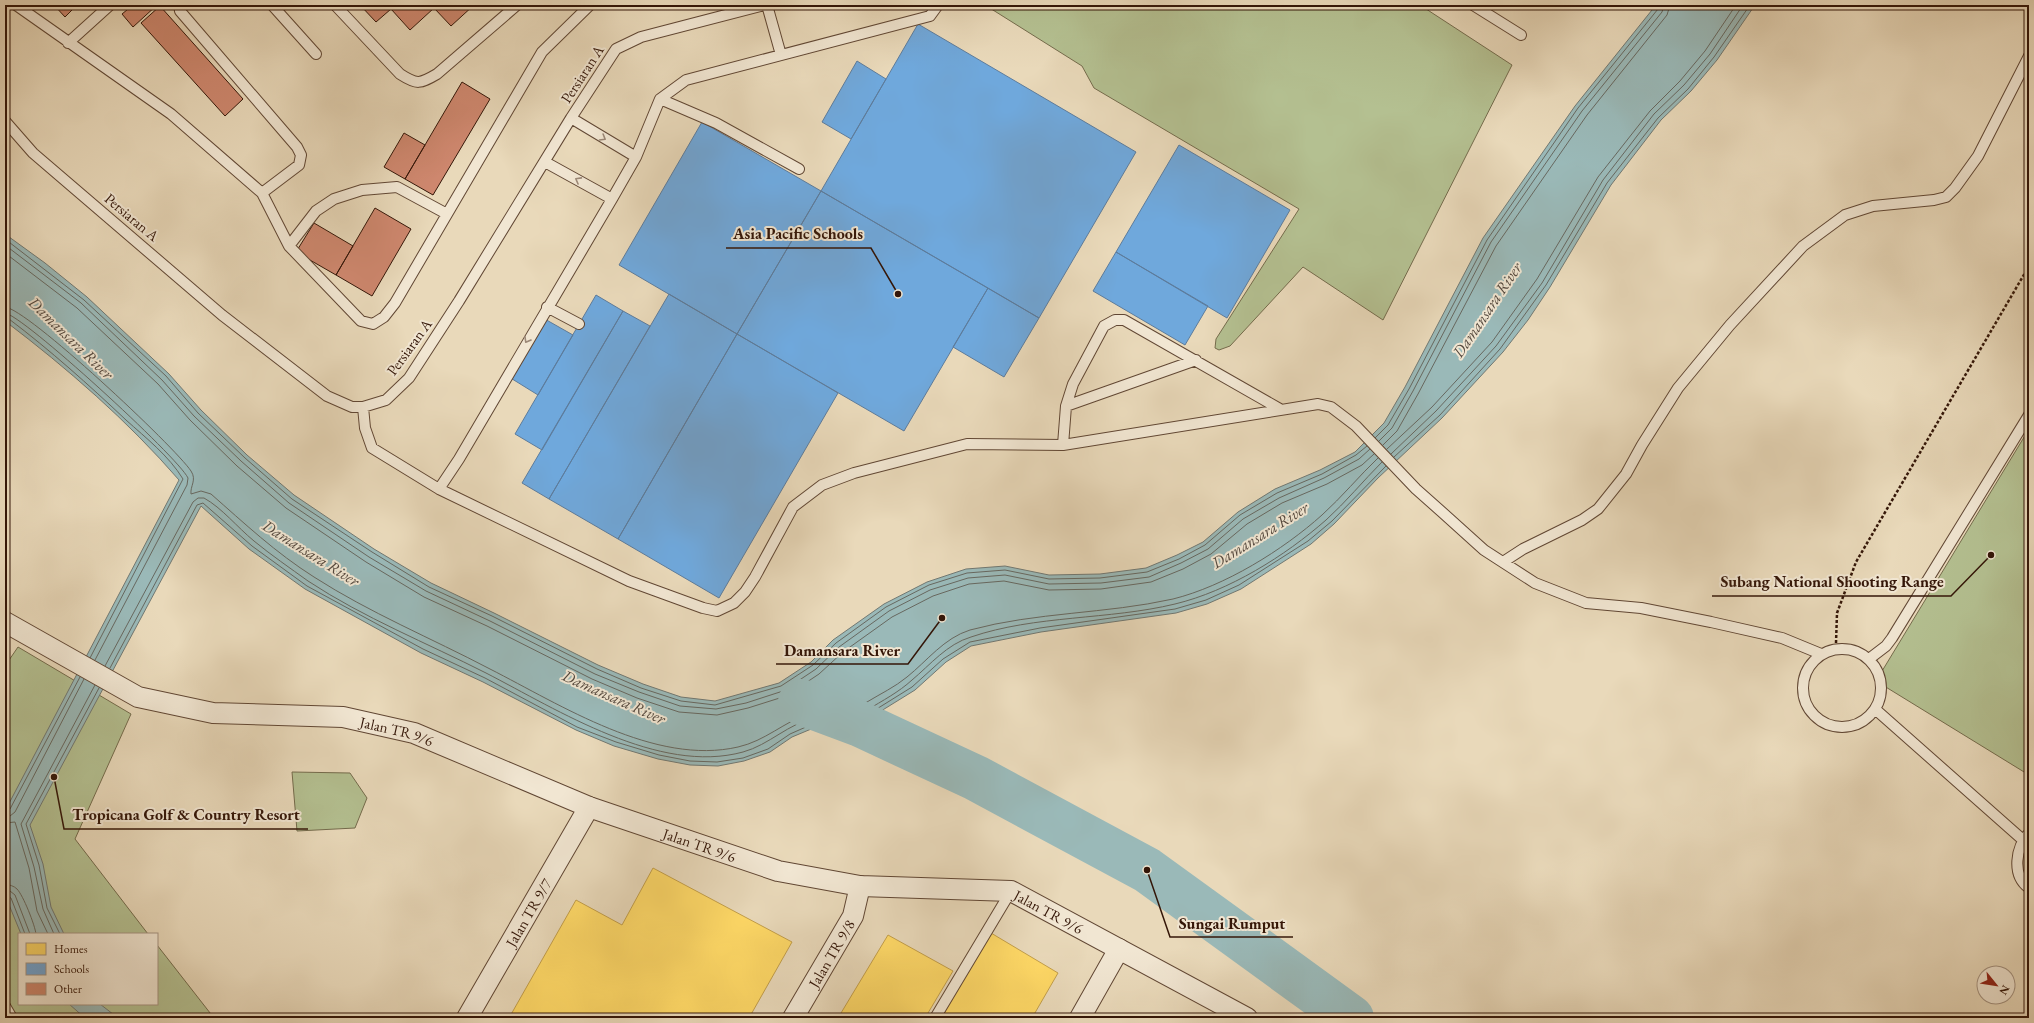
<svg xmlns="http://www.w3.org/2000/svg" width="2034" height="1023" font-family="'EB Garamond',serif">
<rect width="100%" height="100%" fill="#e9d9ba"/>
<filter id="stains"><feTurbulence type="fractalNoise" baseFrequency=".005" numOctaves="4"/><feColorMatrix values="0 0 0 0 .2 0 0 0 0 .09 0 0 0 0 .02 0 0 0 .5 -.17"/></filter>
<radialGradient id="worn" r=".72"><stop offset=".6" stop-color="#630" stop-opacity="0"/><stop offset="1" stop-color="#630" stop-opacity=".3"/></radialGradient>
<path fill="#b4c091" stroke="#746b4c" d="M985,5H1420L1512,65L1383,320L1303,267L1230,346L1219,350L1215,348L1216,339L1299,209L1094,88L1082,66Z
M2029,429V775L1876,681Z
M18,647L131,714L75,839L148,934H19V1004H157V945L214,1018H5V666Z
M292,772L350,773L367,798L355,828L297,831Z"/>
<path fill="#9ab9b8" stroke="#717872" d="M1656,5H1755L1717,60L1691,91L1661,120L1611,185L1550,287L1528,320L1503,352L1442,418L1378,478L1334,524L1311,544L1241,589L1207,604L1176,613L1041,632L971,646L946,662L915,690L860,724L816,727L792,737L770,752L744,761L718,766L690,765L658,759L614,746L576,730L483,682L421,653L305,589L249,549L201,506L30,825L43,864L51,907L64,934H21L5,895V811L179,480C128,421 67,368 5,321V234L45,263L87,297L169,374L201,410L247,455L294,495L374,549L431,583L494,613L598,665L643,684L681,697L715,701L779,683L811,662L833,640L884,604L927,582L966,569L1005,566L1049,575L1100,574L1146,568L1177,555L1203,542L1238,512L1275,489L1320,470L1355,452L1384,423L1405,387L1483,238L1575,106Z
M69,1004H100L118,1018H85Z"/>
<path fill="#ffd966" stroke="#c29e4a" d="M653,868L792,942L749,1018H509L576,900L622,925Z
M991,933L1058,973L1032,1018H941Z
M888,935L953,971L925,1018H838Z"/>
<path fill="#6fa8dc" stroke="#5d7c9c" d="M918,24L1136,152L1039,318L821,191Z
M857,61L886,79L851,139L822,122Z
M702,122L821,191L737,334L619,265Z
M1179,145L1290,210L1227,318L1116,252Z
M821,191L988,288L904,431L737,334Z
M1116,252L1208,306L1185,345L1093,291Z
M988,288L1039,318L1004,377L953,347Z
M669,294L737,334L618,539L549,499Z
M596,295L623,311L542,450L515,434Z
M623,311L650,326L549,499L522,483Z
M543,318L573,335L538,395L509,377Z
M737,334L838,393L719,598L618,539Z"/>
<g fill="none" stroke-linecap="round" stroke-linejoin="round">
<path stroke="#676860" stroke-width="1" d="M5,239L84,300L166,376L198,413L245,458L292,499L372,552L429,587L492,616L597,669L641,688L681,701L715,705L781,686L813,665L836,643L886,607L929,585L967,573L1005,570L1049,579L1100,578L1147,572L1179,559L1205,545L1240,515L1277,493L1322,474L1356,455L1367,446
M5,245L81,303L162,380L194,416L241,461L289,503L369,557L426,591L490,621L595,674L639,692L680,706L716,709L746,703L783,691L816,669L839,647L889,611L930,590L968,578L1005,575L1049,584L1101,583L1149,577L1181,563L1208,549L1243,519L1279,498L1324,478L1359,459L1370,449
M5,253L77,308L158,384L190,420L237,466L286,508L366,562L424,597L487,626L592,679L637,698L679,712L717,715L748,708L786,696L819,674L843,652L892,617L933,596L969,584L1004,581L1049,590L1101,589L1151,582L1183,569L1211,554L1247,524L1282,503L1327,484L1362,465L1374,454
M5,307C27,308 175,447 191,471C197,480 190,486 191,494L201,491L211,494C244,523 276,553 314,577C370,613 431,638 490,669C561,705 655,766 738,747C765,741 784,722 810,713C830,706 847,715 867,702C880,694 895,687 907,677C927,661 944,638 970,630C1036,612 1106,614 1173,599C1225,586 1283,550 1322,515C1342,497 1359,476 1378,458
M5,313C22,314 178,457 188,478L187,485L95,660
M5,318L9,319C50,350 89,385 126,420C146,438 169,456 183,479L90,658
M1375,438L1388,425L1409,389L1487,240L1578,108L1658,9L1659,5
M1379,441L1392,428L1413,391L1491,242L1582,111L1662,12L1664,5
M1383,445L1397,431L1418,394L1496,246L1587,115L1667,15L1670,5
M1387,449L1432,407L1492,342L1537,279L1598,177L1650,111L1680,81L1705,51L1736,5
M1391,454L1436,411L1496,346L1542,283L1603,180L1654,114L1684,85L1710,54L1743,5
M1394,457L1440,415L1500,349L1546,285L1607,183L1658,118L1688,89L1714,57L1750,5
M105,666L193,502L198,498H204C222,508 237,527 254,541C271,555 290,568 308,581C364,618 427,643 486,673C558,710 659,775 743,752C769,745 789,723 815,718C833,714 851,719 867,710C882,701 899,692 912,680C930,665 947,644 971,637C1035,615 1109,620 1175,604C1229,591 1285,556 1326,520C1346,502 1363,481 1382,462
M110,668L197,505L203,503L252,546L307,586L423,649L485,678L577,727L616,742L659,755L690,761L717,762L743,758L768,749L790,734L815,723L859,720L912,687L943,659L970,642L1040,628L1175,609L1206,600L1239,585L1308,541L1332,521L1386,466
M5,812L10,809L80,677
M5,817L10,816L15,812L84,679
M5,823L15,822L29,868L37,911L48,934
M5,884C10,885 14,886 17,889C23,895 35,925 36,934
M5,890L10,891L15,895L30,934
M5,896L11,898L25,934
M54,934L43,909L34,867L21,824L95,685
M60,934L47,908L39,865L26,824L99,688"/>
<path stroke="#9ab9b8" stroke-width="46" d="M801,702L860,724L976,778L1147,870L1351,1018"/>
</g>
<path fill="#ce876e" stroke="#341608" d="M54,5H77L65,17Z
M133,5H157L133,27L122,14Z
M360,5H474L451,26L434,8L410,30L391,9L376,22Z
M160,6L243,99L225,116L141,23Z
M462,82L490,99L433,195L405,179Z
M404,133L425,145L405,179L384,167Z
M375,208L411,229L372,296L336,275Z
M314,223L353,246L336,275L296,252Z"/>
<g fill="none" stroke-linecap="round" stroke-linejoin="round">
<defs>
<path id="lane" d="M16,5L171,114L262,193L289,246L361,321L373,324L384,317L395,303L542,52L590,5
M179,5L180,11L297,147L301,155L299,165L262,193
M272,5L316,54
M335,5L400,74C417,85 420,84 437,74L517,5
M767,5L781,55
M1473,5L1521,35
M68,43L110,5
M660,99L716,123L799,169
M571,118L636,157
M5,121L33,153L222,315L327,396L352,407H363L386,400L409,378L459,301L571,118L616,49L641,37L764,5
M545,162L612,199
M289,246L316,211L334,199L362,190L397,187L447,214
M547,307L579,324
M1066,406L1196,360
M363,407L365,428L372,448L439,489L629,581L703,608L717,611L734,603L745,592L755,577L793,507L822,485L854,473L967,444L1063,445L1318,404L1331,407L1356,426L1416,489L1443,513L1484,550L1535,583L1586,603L1641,608L1711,622L1782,638L1821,654
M1063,445L1066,406L1073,384L1104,326L1115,320H1124L1280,409
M439,489L459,459L612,199L636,157L660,99L686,80L930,16L938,5
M1503,562L1523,549L1582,520L1598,509L1626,474L1642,445L1678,388L1730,325L1803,246L1845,215L1873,206L1934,200L1946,197L1955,188L1978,156L2029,56
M1803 688a39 39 0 1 1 78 0a39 39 0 1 1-78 0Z
M1869,659L1886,646L1892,638L2029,415
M1875,709L2023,840
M2029,833C2016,847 2011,875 2029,888
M5,1006L12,1018
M935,1018L1011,891"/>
<g id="street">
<path id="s1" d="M5,622L138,697L213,713L343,717L414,733L589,807L778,871L860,886L1011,891L1247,1018"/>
<path id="s2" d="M467,1018L589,807"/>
<path id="s3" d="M793,1018L853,916L860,886"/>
<path d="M1080,1018L1119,949"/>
</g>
</defs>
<use href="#lane" stroke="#614734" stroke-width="12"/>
<use href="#street" stroke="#614734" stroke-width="22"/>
<path stroke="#341608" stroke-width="2.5" stroke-dasharray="3 2" stroke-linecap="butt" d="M1836,643L1837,613L1856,562L2029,266"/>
<use href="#lane" stroke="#f1e6d2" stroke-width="10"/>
<use href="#street" stroke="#f1e6d2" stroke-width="20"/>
</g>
<defs><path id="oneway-chevron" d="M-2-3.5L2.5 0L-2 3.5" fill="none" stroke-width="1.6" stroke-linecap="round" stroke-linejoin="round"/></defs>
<g stroke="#9c8877">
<use href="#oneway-chevron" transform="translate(603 138) rotate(31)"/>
<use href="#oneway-chevron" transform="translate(578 180) rotate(-151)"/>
<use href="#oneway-chevron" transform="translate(527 340) rotate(120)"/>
</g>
<g text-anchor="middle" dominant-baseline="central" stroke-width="4" stroke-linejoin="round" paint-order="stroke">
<g font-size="15" fill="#341608" stroke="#f1e6d2">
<text transform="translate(582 74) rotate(-57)">Persiaran A</text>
<text transform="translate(132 217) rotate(40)">Persiaran A</text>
<text transform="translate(409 347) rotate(-54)">Persiaran A</text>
<text stroke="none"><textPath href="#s1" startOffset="415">Jalan TR 9/6</textPath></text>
<text stroke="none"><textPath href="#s1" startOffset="739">Jalan TR 9/6</textPath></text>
<text stroke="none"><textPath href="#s1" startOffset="1099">Jalan TR 9/6</textPath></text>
<text stroke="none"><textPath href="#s2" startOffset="122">Jalan TR 9/7</textPath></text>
<text stroke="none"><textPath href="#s3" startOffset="75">Jalan TR 9/8</textPath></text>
</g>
<g font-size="16" font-style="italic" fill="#53473d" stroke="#f1e6d2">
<text transform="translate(1487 310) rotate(-56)">Damansara River</text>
<text transform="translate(71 338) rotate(44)">Damansara River</text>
<text transform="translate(1260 535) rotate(-32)">Damansara River</text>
<text transform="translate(311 553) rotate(32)">Damansara River</text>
<text transform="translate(614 697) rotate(24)">Damansara River</text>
</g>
</g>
<path fill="none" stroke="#341608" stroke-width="1.5" d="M898 294L871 248H726M1991 555L1951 596H1712M942 618L908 664H776M54 777L64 829H308M1147 870L1170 937H1293"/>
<g fill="#341608" stroke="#f1e6d2" stroke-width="1.5">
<circle cx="898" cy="294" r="4"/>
<circle cx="1991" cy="555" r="4"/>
<circle cx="942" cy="618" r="4"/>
<circle cx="54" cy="777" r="4"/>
<circle cx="1147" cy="870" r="4"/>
</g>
<g font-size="16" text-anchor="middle" font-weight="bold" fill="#341608" stroke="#f1e6d2" stroke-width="4" stroke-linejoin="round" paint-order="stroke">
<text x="798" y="239">Asia Pacific Schools</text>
<text x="1832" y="587">Subang National Shooting Range</text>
<text x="842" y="656">Damansara River</text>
<text x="186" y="820">Tropicana Golf &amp; Country Resort</text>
<text x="1232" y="929">Sungai Rumput</text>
</g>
<rect width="2034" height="1023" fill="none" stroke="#e9d9ba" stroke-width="20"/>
<rect x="6" y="6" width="2022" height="1011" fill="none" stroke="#341608" stroke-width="2"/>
<rect x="10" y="10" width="2014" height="1003" fill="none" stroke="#341608"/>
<rect x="18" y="933" width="140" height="72" fill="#f1e6d2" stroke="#a59381"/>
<rect x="26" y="943" width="20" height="12" fill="#ffd966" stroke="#a59381"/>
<text x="54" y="953" font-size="12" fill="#341608">Homes</text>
<rect x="26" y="963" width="20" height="12" fill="#6fa8dc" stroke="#a59381"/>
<text x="54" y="973" font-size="12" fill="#341608">Schools</text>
<rect x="26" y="983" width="20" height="12" fill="#ce876e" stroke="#a59381"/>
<text x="54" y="993" font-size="12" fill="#341608">Other</text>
<g transform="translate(1996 985) rotate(120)"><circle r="19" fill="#f1e6d2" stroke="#a59381"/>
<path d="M0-3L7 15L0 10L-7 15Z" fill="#8f2418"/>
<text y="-6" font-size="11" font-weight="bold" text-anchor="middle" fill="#341608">N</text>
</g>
<rect width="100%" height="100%" filter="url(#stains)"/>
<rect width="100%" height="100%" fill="url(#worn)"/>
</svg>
